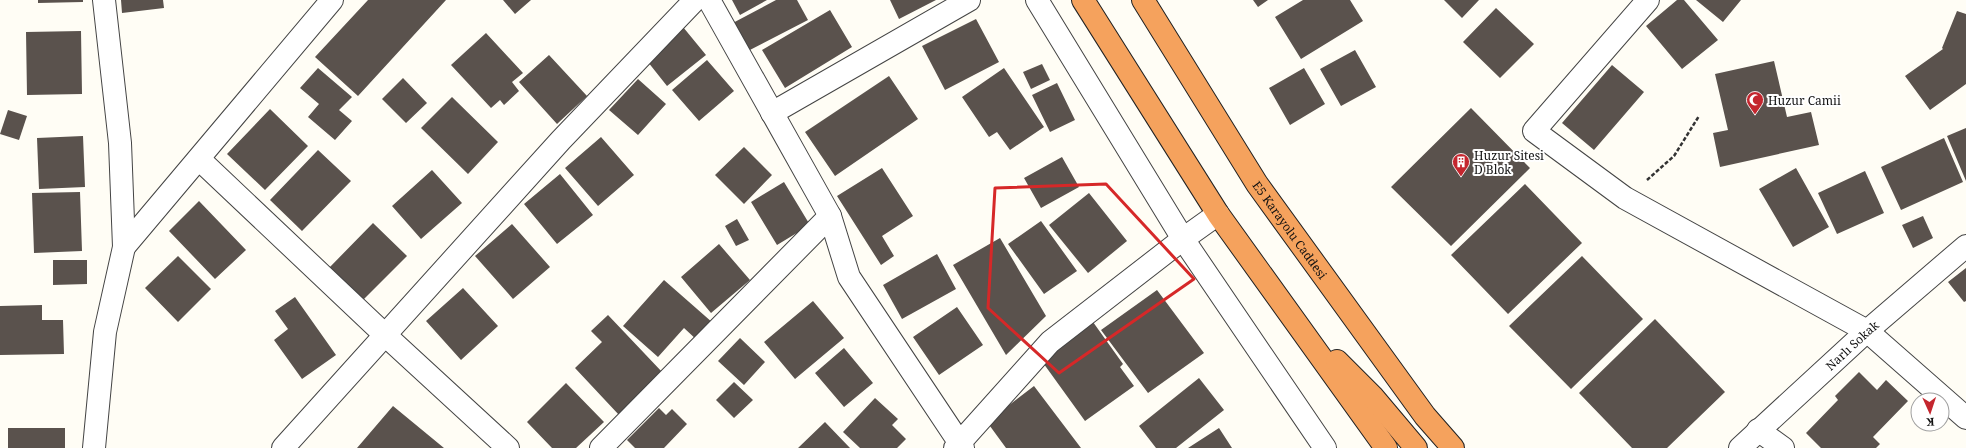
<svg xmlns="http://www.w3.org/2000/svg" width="1966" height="448" font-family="'Noto Serif',serif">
<rect width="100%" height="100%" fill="#fffdf5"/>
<path fill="#5a524d" d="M38,0H83V2L38,3Z
M121,0H163L164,8L122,13Z
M368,0H446L358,96L315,57Z
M503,0H531L515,14Z
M732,0H767L740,15Z
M776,0H797L808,20L744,53L729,25Z
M890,0H936L899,19Z
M1253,0H1268L1258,7Z
M1303,0H1350L1363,21L1301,59L1275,17Z
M1444,0H1479L1462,18Z
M1677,0H1684L1718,40L1682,69L1646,26Z
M1696,0H1741L1723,22Z
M1496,8L1534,44L1500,78L1463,42Z
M830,10L852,47L785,88L762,50Z
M1957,11L1966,14V84L1930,110L1905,76L1943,49L1942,48Z
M976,19L999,62L945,90L922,46Z
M683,27L706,55L667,86L644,57Z
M81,31L82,94L27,95L26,32Z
M486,33L523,73L512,82L519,91L504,105L500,100L491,108L451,65Z
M1355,50L1376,87L1341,106L1320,69Z
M549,55L587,96L557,124L519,82Z
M707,60L734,91L699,121L672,90Z
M1774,61L1787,117L1811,112L1819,145L1720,167L1713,133L1728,130L1715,74Z
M1042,64L1050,80L1031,89L1023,72Z
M1612,65L1644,92L1594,150L1562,123Z
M318,68L352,97L339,110L352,121L335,140L308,117L319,104L300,88Z
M1004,68L1044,127L1010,150L997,132L989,137L962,97Z
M1304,68L1325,104L1290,125L1269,88Z
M889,76L918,119L835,176L805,132Z
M403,78L427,103L406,123L382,99Z
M638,79L666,104L638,135L609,110Z
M1057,83L1075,120L1050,132L1032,95Z
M452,97L498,142L468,174L421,128Z
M1471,108L1530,168L1451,246L1391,187Z
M270,109L308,146L265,190L227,154Z
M8,110L27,116L19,140L0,134Z
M1966,128V181L1947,136Z
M83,136L85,187L39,189L37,138Z
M601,137L634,175L598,206L565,168Z
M1944,138L1963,182L1901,210L1881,167Z
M744,147L772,175L744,204L715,175Z
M318,150L351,181L302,231L270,200Z
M1062,157L1079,187L1041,208L1024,178Z
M882,168L913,216L882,236L894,256L881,265L837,196Z
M1796,168L1829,227L1793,247L1759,189Z
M432,170L462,203L421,239L392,206Z
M1865,171L1884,213L1837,234L1818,193Z
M560,174L593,215L557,244L524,204Z
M784,182L810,225L777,245L751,202Z
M1525,184L1582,243L1508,314L1451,255Z
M80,192L82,251L34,253L32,193Z
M1089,193L1127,241L1088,273L1049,225Z
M199,201L246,250L215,279L169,231Z
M1923,216L1933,238L1913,248L1902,225Z
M737,219L749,240L736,246L725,226Z
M1041,221L1077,271L1044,294L1008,244Z
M373,223L407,256L361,302L328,269Z
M512,224L550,267L513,299L475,256Z
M1000,238L1046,316L1006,355L953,265Z
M719,244L750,280L711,313L681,277Z
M937,254L956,289L902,319L883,285Z
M178,256L211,289L178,322L145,288Z
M1582,256L1643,319L1571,389L1509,326Z
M53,260H87V284L53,285Z
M1966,268V301L1964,302L1948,282Z
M664,280L713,323L698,341L684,328L658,357L623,326Z
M463,288L498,326L461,360L426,321Z
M1157,290L1204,353L1148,393L1101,330Z
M295,297L336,355L302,379L274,340L288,329L275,311Z
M813,301L844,338L795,379L764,342Z
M42,305V320H63L64,354L0,355V306Z
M957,307L983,345L939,375L913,337Z
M608,315L663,373L619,415L575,368L602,342L591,331Z
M1655,319L1725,392L1667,448H1632L1579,393Z
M1093,322L1123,364L1120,367L1134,386L1085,421L1041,360Z
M740,338L765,362L744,385L718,361Z
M844,348L873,383L844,407L815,373Z
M1859,372L1877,390L1886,380L1908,401L1873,437L1880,444L1876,448H1821L1806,433L1838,400L1835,396Z
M1199,378L1224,410L1176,448H1156L1139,426Z
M734,382L753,400L734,418L716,400Z
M566,383L604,422L576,448H552L527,422Z
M1034,386L1081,448H1006L987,422Z
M875,398L898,419L892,425L906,439L897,448H860L843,432Z
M393,406L444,448H357Z
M659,408L666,415L672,409L687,424L664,448H635L627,440Z
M825,422L850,448H798Z
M8,428H65V448H8Z
M1219,428L1232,448H1188Z"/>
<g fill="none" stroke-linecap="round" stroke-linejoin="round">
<defs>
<g id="minor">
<path d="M709,0L830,216L849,277L963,448"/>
<path d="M1037,0L1183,239L1325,448"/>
<path d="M1648,0L1534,131L1625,198L1867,331L1966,418"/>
<path d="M772,113L969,0"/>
<path d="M199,159L384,334L508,448"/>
<path d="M124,247L332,0"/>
<path d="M1758,430L1783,448"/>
<path d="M94,448L105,332L124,247L120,143L104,0"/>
<path d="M283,448L561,140L695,0"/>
<path d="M601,448L830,216"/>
<path d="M955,448L1050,342L1183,239L1218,214"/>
<path id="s1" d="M1740,448L1867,331L1966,246"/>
</g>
<g id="highway">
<path d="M1083,0L1218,214L1386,448"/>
<path id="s2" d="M1143,0L1257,184L1425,416L1453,448"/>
<path d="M1337,361L1373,397L1416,448"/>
</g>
</defs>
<use href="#minor" stroke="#444" stroke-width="24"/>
<use href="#highway" stroke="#222" stroke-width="24"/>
<path stroke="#333" stroke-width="2.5" stroke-dasharray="4 2" stroke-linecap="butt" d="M1647,180L1674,156L1699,116"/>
<use href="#minor" stroke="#fff" stroke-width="22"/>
<use href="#highway" stroke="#f5a25d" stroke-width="22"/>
</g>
<path fill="none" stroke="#d62828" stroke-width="3" stroke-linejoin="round" d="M1106,184L1194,279L1059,373L988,308L995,188Z"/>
<defs>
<symbol id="mosque-pin" viewBox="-11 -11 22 30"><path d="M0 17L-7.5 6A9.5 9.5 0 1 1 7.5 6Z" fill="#c4262e" stroke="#fff"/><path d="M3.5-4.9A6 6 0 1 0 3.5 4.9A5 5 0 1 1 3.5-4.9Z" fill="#fff"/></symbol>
<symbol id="building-pin" viewBox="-11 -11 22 30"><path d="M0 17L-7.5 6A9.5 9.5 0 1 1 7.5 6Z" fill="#c4262e" stroke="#fff"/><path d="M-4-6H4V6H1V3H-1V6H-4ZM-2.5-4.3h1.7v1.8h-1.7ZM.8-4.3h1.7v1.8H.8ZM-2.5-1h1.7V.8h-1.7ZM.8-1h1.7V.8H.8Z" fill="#fff"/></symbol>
</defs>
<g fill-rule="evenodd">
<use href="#mosque-pin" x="1745" y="90" width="20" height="27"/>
<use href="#building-pin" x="1451" y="152" width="20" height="27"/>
</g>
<g text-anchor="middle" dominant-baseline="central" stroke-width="4" stroke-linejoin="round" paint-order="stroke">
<g font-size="12" fill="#111" stroke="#fff" text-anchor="start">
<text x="1768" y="100">Huzur Camii</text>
<text x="1474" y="155">Huzur Sitesi<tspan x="1474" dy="14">D Blok</tspan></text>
</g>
<g font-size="12" fill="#111" stroke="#fff">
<text stroke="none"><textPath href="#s2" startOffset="273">E5 Karayolu Caddesi</textPath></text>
<text stroke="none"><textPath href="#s1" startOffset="152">Narlı Sokak</textPath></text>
</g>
</g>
<g transform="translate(1930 412) rotate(177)"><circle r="19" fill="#ffffff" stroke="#a0a0a0"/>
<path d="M0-3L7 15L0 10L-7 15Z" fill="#c4262e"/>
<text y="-6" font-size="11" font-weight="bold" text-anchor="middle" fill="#111111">K</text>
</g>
</svg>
